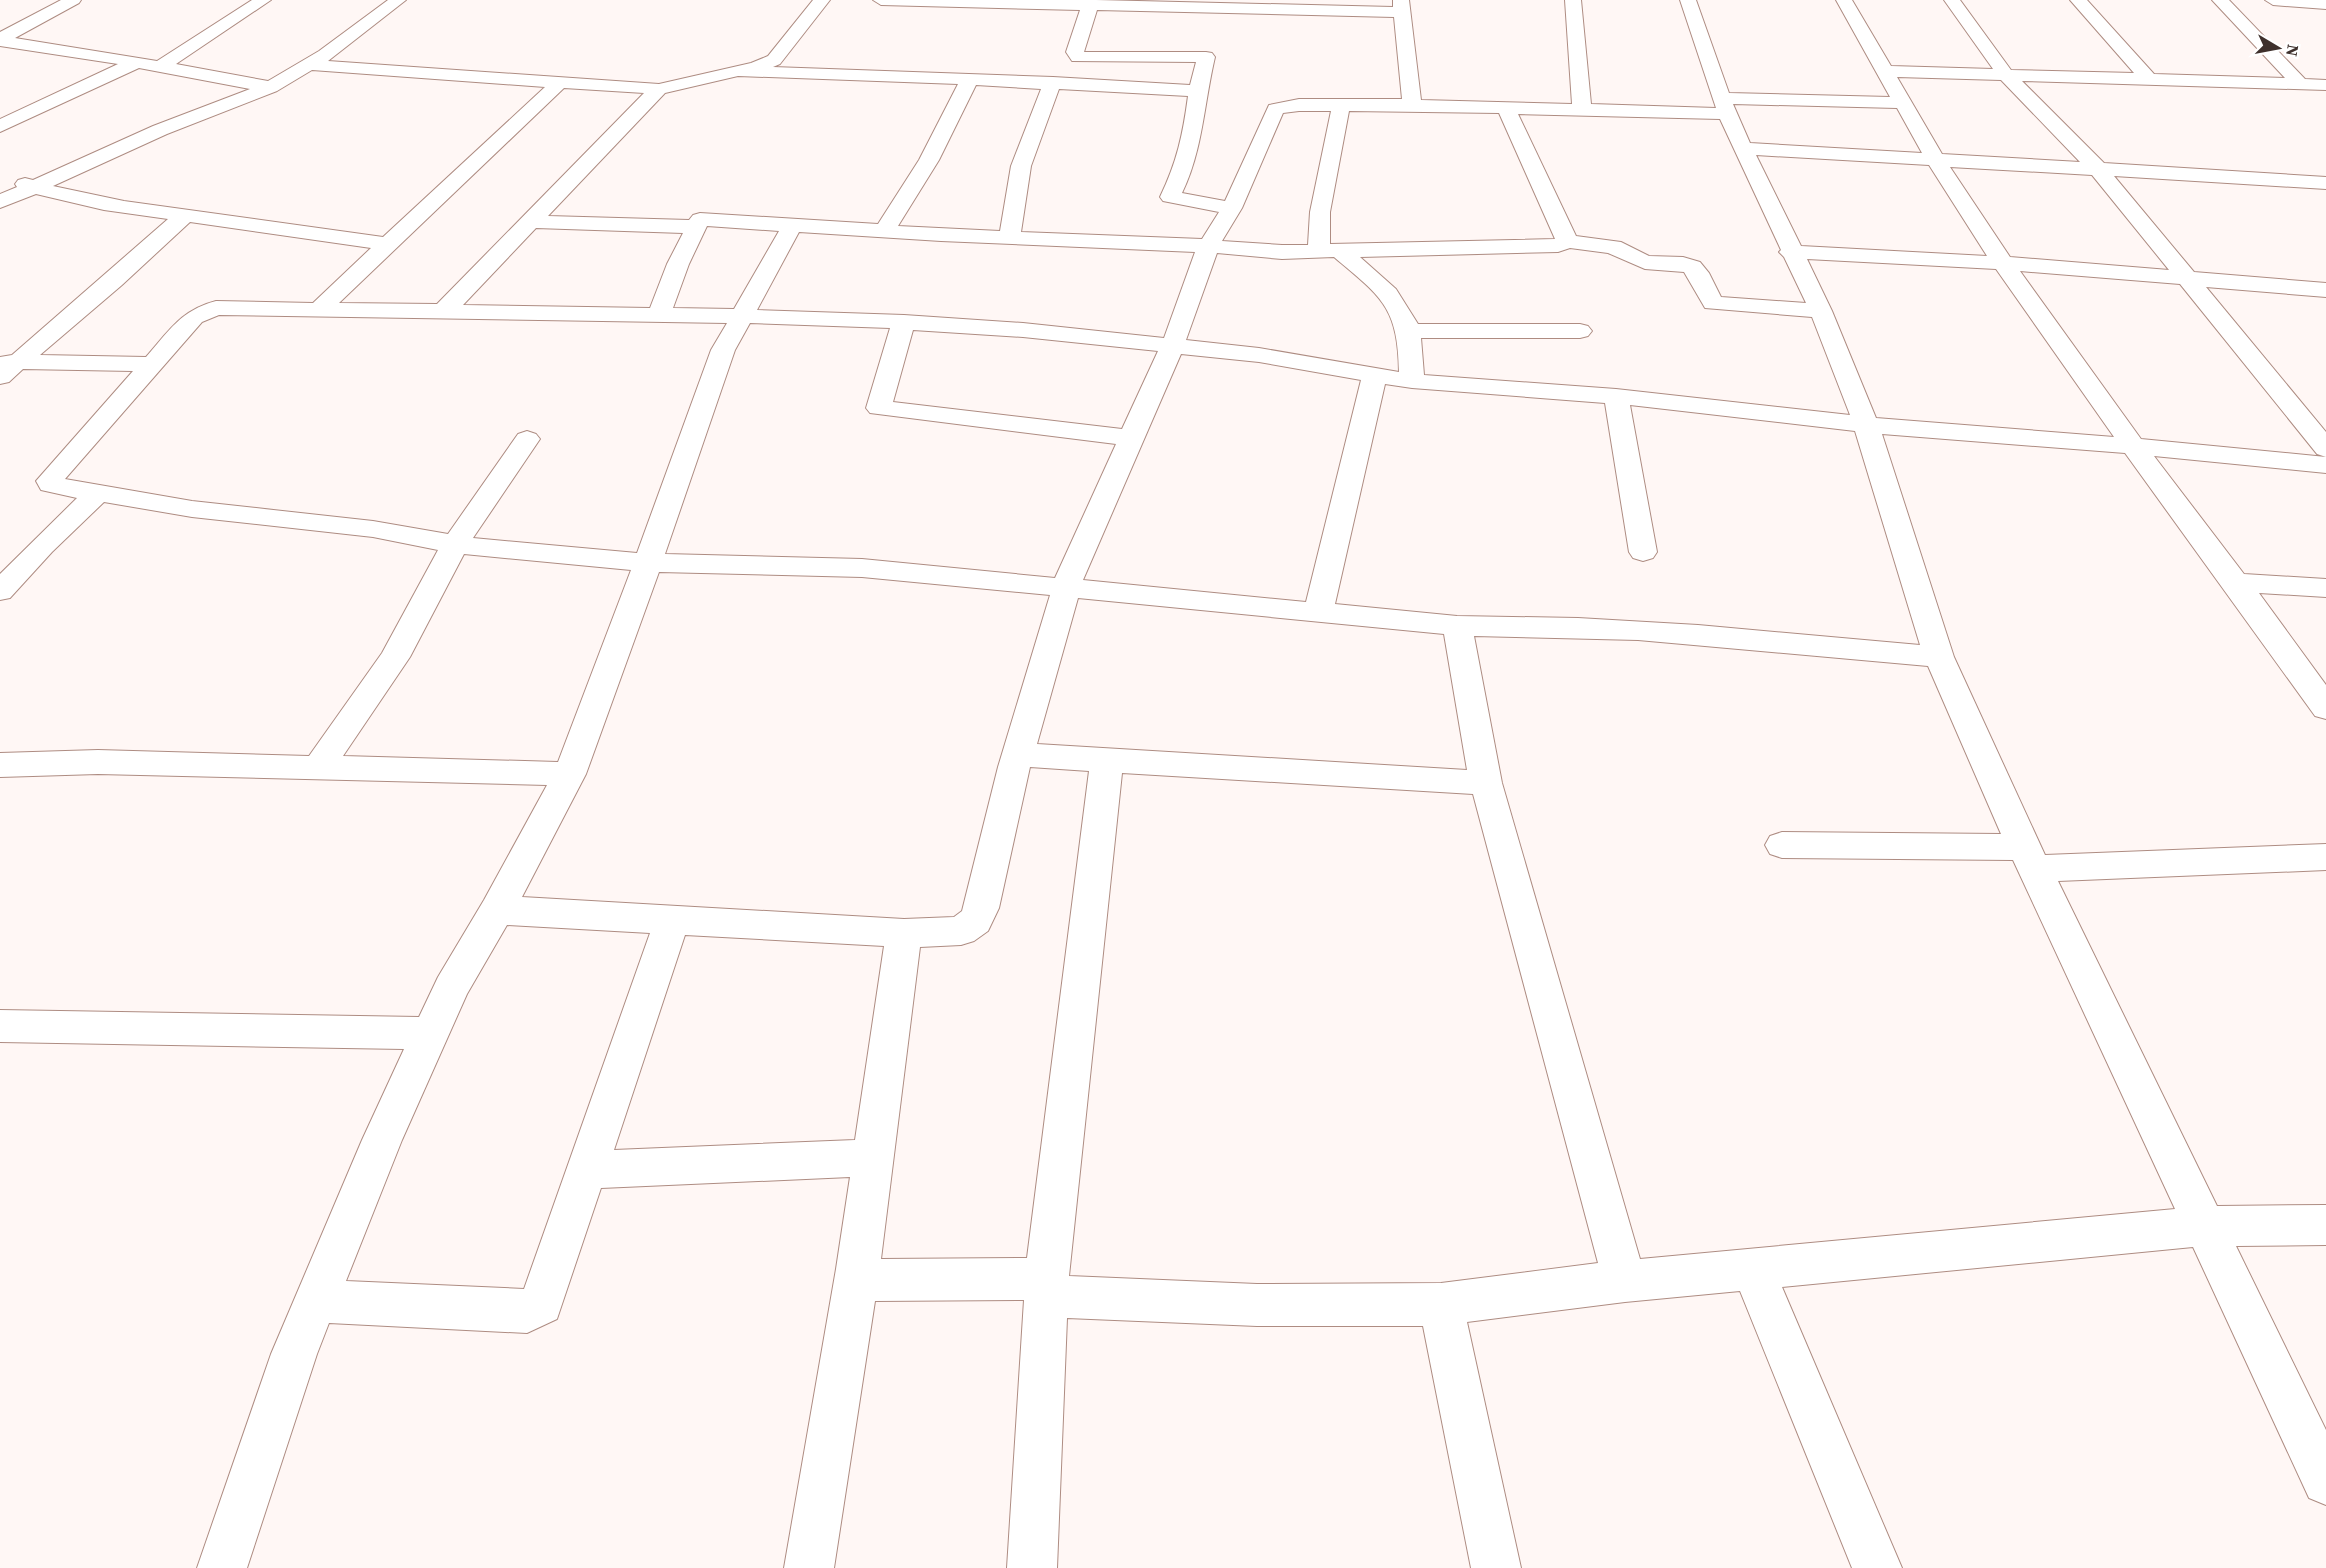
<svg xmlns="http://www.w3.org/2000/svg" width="2326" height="1568" font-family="'Source Serif 4',serif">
<rect width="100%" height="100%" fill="#fff7f5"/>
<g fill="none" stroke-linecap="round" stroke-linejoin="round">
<defs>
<path id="minor" d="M61,0H81L79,3L15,38L157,61L252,0H271L176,64L268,81L319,51L388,0H406L328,61L659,84L751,63L768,56L813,0H830L780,64L773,67L1053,77L1190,85L1196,62L1072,61L1066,52L1080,10L881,5L873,0H1096L1393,7V0H1409L1421,100L1572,104L1565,0H1581L1591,104L1716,108L1680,0H1696L1729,93L1890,97L1836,0H1852L1891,66L1993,69L1944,0H1960L2011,70L2134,73L2070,0H2087L2154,74L2285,78L2212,0H2229L2305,79L2326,80V90L2022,81L2104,163L2326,177V189L2114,176L2194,272L2326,283V297L2206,287L2326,432V457L2317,454L2180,284L2020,271L2141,439L2326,457V473L2154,456L2244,574L2326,579V597L2259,593L2326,685V719L2315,716L2125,453L1882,434L1954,657L2045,855L2326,844V870L2058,881L2217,1206L2326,1205V1245L2236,1246L2326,1430V1505L2309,1498L2193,1247L1782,1287L1902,1568H1852L1740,1291L1625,1302L1467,1322L1521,1568H1471L1423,1326H1257L1067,1318L1057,1568H1007L1024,1300L875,1301L834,1568H784L836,1269L850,1177L601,1188L557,1319L527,1333L329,1323L317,1354L247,1568H197L271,1354L362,1140L404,1049L0,1042V1010L419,1017L438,977L484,900L547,785L98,774L0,777V753L98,750L309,756L382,653L438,550L373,537L192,517L104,502L52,552L10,598L0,600V574L77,498L41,490L36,481L133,371L23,369L9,382L0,384V357L12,355L168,219L104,210L36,194L0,208V194L17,187L15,184L18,180L25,178L33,180L153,126L250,89L139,68L0,132V119L118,64L0,46V32ZM1097,10L1394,17L1402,99H1299L1269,105L1225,201L1182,193C1203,150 1204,103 1215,57L1212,53L1206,52H1084ZM312,70L545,87L383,237L124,201L53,186L167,134L277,91ZM738,76L958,84L919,160L878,224L700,213L693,215L689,220L548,216L665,93ZM1897,77L2001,80L2080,162L1942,154ZM976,85L1041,89L1011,166L1000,231L898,226L939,160ZM564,88L644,93L437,304L339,303ZM1059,89L1188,96C1183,134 1177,162 1160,197L1163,201L1219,212L1202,239L1021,232L1031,166ZM1733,104L1897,108L1922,153L1750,143ZM1299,111H1331L1310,212L1308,245H1282L1222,241L1242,208L1283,113ZM1349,111L1499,113L1555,239L1330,244V212ZM1518,114L1720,119L1781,250L1779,252L1784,257L1806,303L1721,297L1709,273L1700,262L1683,257L1649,256L1621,242L1576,236ZM1756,155L1929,165L1987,256L1801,246ZM1950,167L2092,175L2169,270L2010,257ZM190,222L371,248L313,303L216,301C181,310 169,331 146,357L40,355L122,285ZM707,226L779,231L734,309L673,308L689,264ZM536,228L683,233L667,264L650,308L463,305ZM799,232L941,241L1195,252L1164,338L1023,323L904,315L757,310ZM1570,248L1608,253L1645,269L1684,272L1705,308L1812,317L1850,415L1616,389L1424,375L1421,338H1580L1588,336L1592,331L1588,326L1580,324H1418L1396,289L1360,257L1558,252ZM1217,253L1282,259L1334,257C1381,297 1398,306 1399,372L1259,348L1186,340ZM1807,259L1996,269L2114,437L1876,418L1832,311ZM219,315L727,323L711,350L637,553L473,538L540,439L536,434L527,431L518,434L448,534L373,521L192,501L65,479L202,322ZM750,323L890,328L866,408L870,413L1116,444L1055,578L862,559L665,554L735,350ZM913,330L1023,337L1158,351L1122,429L893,402ZM1181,354L1259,362L1361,380L1306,602L1083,580ZM1385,384L1412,388L1605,403L1629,552L1633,558L1643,561L1653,558L1657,552L1630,405L1855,431L1920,645L1698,625L1578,618L1457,616L1335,604ZM464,554L631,570L558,762L343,756L410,657ZM659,572L862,577L1050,595L998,767L962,911L954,917L904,919L522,897L586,774ZM1078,598L1444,634L1467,770L1037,744ZM1474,636L1638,640L1928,666L2001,834L1782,832L1770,836L1765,845L1770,854L1782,858L2013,860L2175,1209L1640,1259L1502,783ZM1030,767L1089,771L1027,1258L881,1259L920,947L961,945L974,941L988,931L999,908ZM1122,773L1473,794L1598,1263L1441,1283L1257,1284L1069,1276ZM507,925L650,933L524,1289L346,1281L402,1140L467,994ZM685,935L884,946L855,1140L614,1150Z
M2265,0H2326V9L2273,5Z"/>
</defs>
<use href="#minor" stroke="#ae8c82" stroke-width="2"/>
<use href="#minor" fill="#fff" fill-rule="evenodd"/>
</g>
<g transform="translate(2278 48) rotate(100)" stroke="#ffffff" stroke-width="4.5" paint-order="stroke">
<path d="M0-4.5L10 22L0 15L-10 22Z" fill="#3e302c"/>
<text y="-9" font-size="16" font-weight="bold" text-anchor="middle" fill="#3e302c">N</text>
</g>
</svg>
